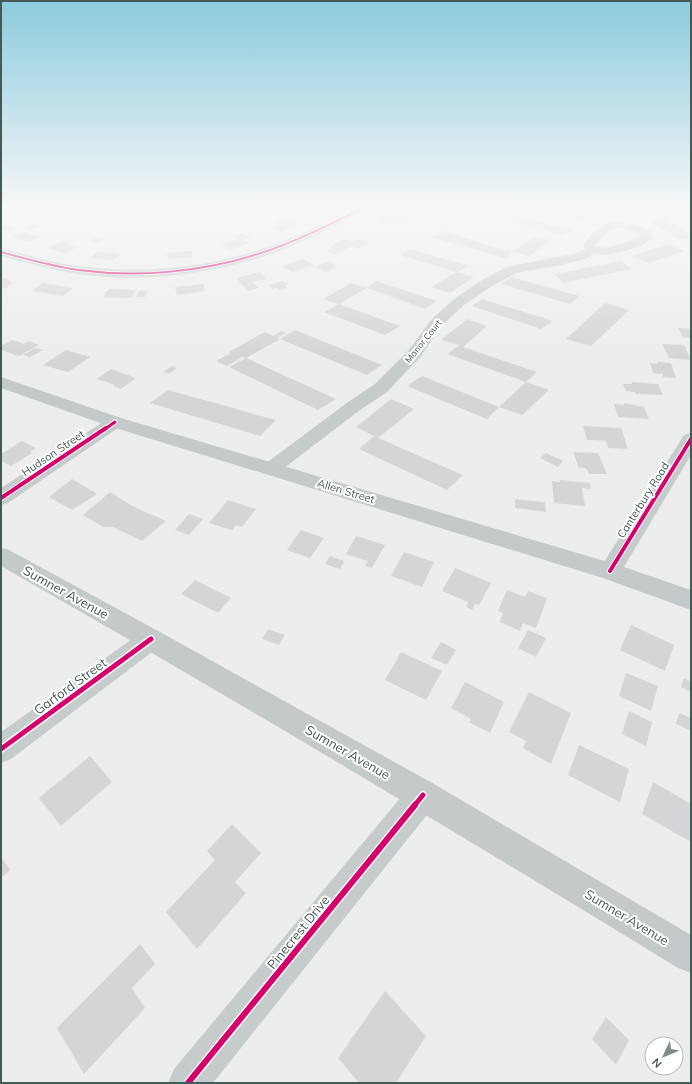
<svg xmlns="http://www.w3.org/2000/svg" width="692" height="1084" font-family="Mulish,sans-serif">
<rect width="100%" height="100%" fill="#eeedee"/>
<path fill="#d3d5d6" d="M200,206H217L221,208L213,211Z
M310,206H315L329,210L315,216L298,211Z
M414,206H432L417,210L410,208Z
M485,206H507L487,217L472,213Z
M532,206H547L590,216L583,221L529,208Z
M579,206H603L633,212L631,214L636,215L627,217Z
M88,208L106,211L99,215L80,213Z
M163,208V209H170V214L148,215V211Z
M405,210L417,213L408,218L410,219L403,223L394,221L388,224L379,222L381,217L388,213L399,217L400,216L397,215Z
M68,212L77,213L65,219H58Z
M516,216L573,230L563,235L507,220Z
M282,218L299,224L280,232L271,229L275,228L273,227L280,224L274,222Z
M663,218L691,235V238L679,239L650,221Z
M33,224L40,226L31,229L25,228Z
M4,225L18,228L9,232L1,230V226Z
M442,231L512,252L505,258L431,237Z
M24,232L41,237L29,242L12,237Z
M242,233L251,237L244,240L250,242L231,250L221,245L240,238L234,236Z
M98,237L105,239L97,243L89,241Z
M535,237L551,240L529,256L512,252Z
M343,239L353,242L359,239L369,243L359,248L351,246L336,254L327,252L329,251H326L331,248L329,247Z
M66,240L71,242L66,244L77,247L65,253L46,248Z
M667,244L684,251L649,263L632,256Z
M411,249L468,266L457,272L400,255Z
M192,251L193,257L168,259L167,253Z
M97,252L120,254L113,260L90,258Z
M303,259L314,265L293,272L282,266Z
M621,261L631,269L563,283L555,274Z
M328,262L338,267L326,272L316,267Z
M260,272L267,279L252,282L259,288L248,291L236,278Z
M457,272L474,277L450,293L431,287Z
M511,277L579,296L570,304L501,284Z
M6,278L13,284L7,285L9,287L1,289V279Z
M283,281L288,285L285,286L287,288L279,290L277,288L273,289L269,285Z
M376,281L437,301L425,309L367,288Z
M43,283L73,288L63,296L32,291Z
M351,283L367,288L339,304L323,299Z
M203,284L205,291L177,295L175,287Z
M109,289L136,290L131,298L103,297Z
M139,291H148L145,297H136Z
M482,299L553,321L541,329L472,306Z
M605,303L629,310L591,346L566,339Z
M339,304L400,326L385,335L324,312Z
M467,319L487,326L463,347L537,372L526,382L549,390L522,415L499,407L526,382L447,354L460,345L441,340Z
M678,328L691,329V338L683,337Z
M295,330L382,365L367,375L280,339L246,358L336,399L318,410L229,367L246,358L242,357L227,366L216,361L231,353L229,352L265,332L273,336L281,331L286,333L277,338L280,339Z
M12,340L24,344L29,341L39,345L19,356L1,350V346Z
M662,344L684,345L691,360L669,358Z
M36,348L43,350L30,357L23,355Z
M66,350L90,357L68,372L43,365Z
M657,362L671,363L676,378L663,377V374L653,373L650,363L658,364Z
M172,366L177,368L169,374L163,372Z
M111,369L136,378L121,389L113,386L115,385L97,379Z
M422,376L499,407L487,419L407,386Z
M632,382L658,384L663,395L636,394L635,392L626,391L623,384H632Z
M168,390L276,420L260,436L150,403Z
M391,399L414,409L378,438L463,475L447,490L359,449L374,436L356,427Z
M624,403L644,407L649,419L618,417L614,404L624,405Z
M583,426L621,428L628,449L608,448L606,441L587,440Z
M22,441L36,448L30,452L32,453L11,466L1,461V454Z
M573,452L598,453L607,474H589L586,468H579Z
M546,453L563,461L558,467L540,458Z
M72,479L97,494L72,510L49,497Z
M560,480L590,483L591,489L582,488L585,506L554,503L552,481L560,482Z
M110,492L132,506L166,521L142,541L113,527H103L83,515Z
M515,499L545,502L546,512L515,508Z
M228,500L256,509L242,527L236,525L232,530L209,523Z
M189,514L203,519L189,535L175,530Z
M301,530L324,538L310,558L287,550Z
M356,536L385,545L372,568L365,566L368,561L346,554Z
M404,552L434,562L422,587L391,576Z
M330,556L344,561L340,569L325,564Z
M455,568L491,583L479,605L475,604L472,610L466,607L468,602L442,591Z
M195,580L231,598L218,613L181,594Z
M507,590L525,597L528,591L547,598L536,628L523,623L520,631L500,622L503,613L498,611Z
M631,625L674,645L665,671L620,650Z
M268,629L285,635L279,645L262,639Z
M528,630L546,638L536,657L518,648Z
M441,642L456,650L447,665L431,658Z
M401,652L442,671L426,700L385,680Z
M626,673L658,686L651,711L619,696Z
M684,678L691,682V692L681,687Z
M465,682L504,702L490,733L469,722L471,719L451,708Z
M529,692L571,713L551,764L523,748L526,741L509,732Z
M629,711L652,722L646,746L622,734Z
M679,713L691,718V731L676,724Z
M579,745L629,769L620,802L568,775Z
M90,756L112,782L61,826L39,798Z
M653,782L691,804V842L642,814Z
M232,824L261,853L235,882L246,893L197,949L166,912L215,860L207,851Z
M1,856L10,870L1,878Z
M140,944L155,964L132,988L145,1008L84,1074L57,1028Z
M385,991L426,1036L396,1083H359L338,1058Z
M606,1017L629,1040L616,1065L592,1039Z"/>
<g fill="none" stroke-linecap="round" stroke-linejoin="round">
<path fill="#c6cccb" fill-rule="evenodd" d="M358,206H372L371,208C336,225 302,244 266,256C207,275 140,283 78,274C52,270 26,263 1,256V248C27,255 52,263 78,266C137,274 202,269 258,250C293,239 326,222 358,206Z
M621,221L633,224L650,231L653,238L641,246L625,251L603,255L594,254L585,259L561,265L516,273L492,286L464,305L441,326L421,356L387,392L360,410L279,472L272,474L265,472L262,468L265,464L348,402L375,384L409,350L431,320L454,299L482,280L507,267L577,253L585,249L583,245C593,231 603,222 621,221ZM615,228L627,229L641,235V236C627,243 611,248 596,247L595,245L605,234Z
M115,417L121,418L124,422L121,426L8,503L1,505V488L109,418Z
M691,433V455L618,577L610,580L602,577L599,571L602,565L684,435Z
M151,628L160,632L164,639L160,646L11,759L1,763V732L142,632Z
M423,780L434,784L438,795L434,806L213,1083H168L174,1069L412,784Z"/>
<path fill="#c3cac9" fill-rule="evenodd" d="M1,377L121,418L618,565L691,590V610L603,578L109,426L1,388Z
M1,548L9,550L160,632L434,784L691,935V973L678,968C454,831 229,696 1,566Z"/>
<defs>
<path id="cycleway-far4" d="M1,252C26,259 52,266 78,270C139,278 203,272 261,253C298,241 332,223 367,206"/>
<path id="cycleway-far3" d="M105,429L115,422"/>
<path id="cycleway-far2" d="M1,498L106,428
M610,571L691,439"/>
<path id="cycleway-far1" d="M1,749L151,639
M414,806L423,795"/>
<path id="cycleway" d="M188,1083L415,805"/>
</defs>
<use href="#cycleway-far4" stroke="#fff" stroke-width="3.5"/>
<use href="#cycleway-far3" stroke="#fff" stroke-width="5"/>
<use href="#cycleway-far2" stroke="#fff" stroke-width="6"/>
<use href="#cycleway-far1" stroke="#fff" stroke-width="8"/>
<use href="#cycleway" stroke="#fff" stroke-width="9"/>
<use href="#cycleway-far4" stroke="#d6006c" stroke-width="2"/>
<use href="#cycleway-far3" stroke="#d6006c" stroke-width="3"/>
<use href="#cycleway-far2" stroke="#d6006c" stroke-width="4"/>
<use href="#cycleway-far1" stroke="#d6006c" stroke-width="5"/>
<use href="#cycleway" stroke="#d6006c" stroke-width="6"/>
</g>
<linearGradient id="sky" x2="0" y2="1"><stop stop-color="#8ccbde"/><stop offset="0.58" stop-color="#f7f7f7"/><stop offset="1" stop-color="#f7f7f7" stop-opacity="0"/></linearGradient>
<rect width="692" height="358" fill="url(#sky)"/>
<g text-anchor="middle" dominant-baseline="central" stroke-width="4" stroke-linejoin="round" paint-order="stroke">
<g font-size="9" fill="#445a56" stroke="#fff">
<text transform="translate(423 341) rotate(-51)">Manor Court</text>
</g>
<g font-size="11" fill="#445a56" stroke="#fff">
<text transform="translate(53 453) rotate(-34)">Hudson Street</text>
<text transform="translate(346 491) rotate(17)">Allen Street</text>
<text transform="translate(643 500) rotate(-58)">Canterbury Road</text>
</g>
<g font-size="13" fill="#445a56" stroke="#fff">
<text transform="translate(66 592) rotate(29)">Sumner Avenue</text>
<text transform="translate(70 686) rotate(-36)">Garford Street</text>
<text transform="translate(348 752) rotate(30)">Sumner Avenue</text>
<text transform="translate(627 917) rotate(31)">Sumner Avenue</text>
<text transform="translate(298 932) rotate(-51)">Pinecrest Drive</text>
</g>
</g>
<rect width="692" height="1084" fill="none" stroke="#445a56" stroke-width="4"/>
<g transform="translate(664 1056) rotate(226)"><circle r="19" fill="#ffffff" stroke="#b4bdbb"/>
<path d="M0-3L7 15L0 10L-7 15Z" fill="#808d8b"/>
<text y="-6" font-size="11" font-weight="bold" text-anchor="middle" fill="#445a56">N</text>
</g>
</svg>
